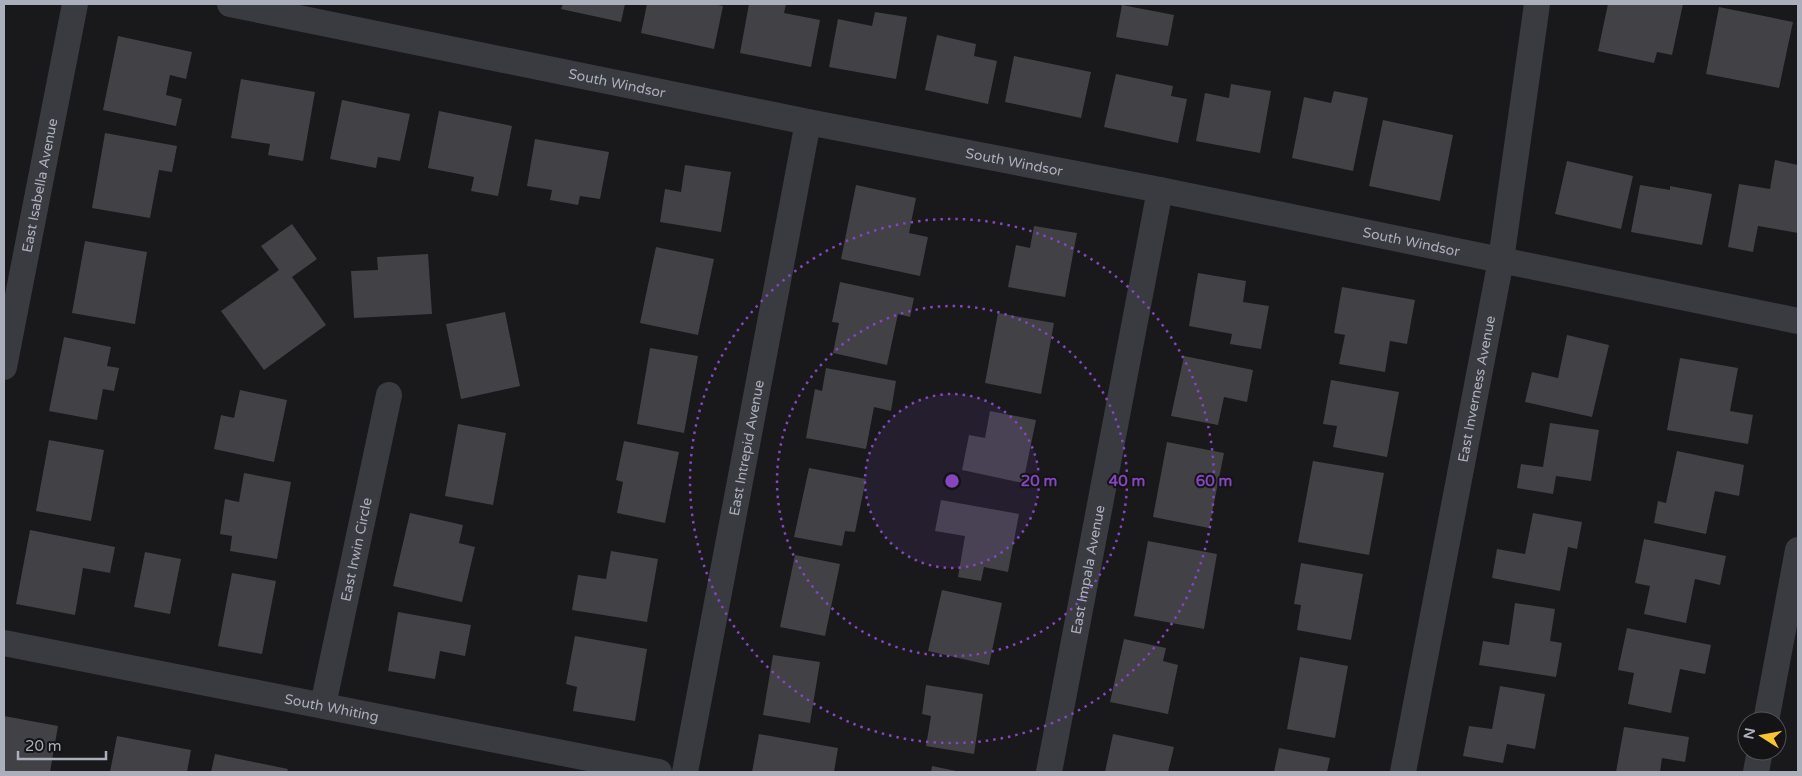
<svg xmlns="http://www.w3.org/2000/svg" width="1802" height="776" font-family="'Varela Round',sans-serif">
<rect width="100%" height="100%" fill="#19191c"/>
<path fill="#414146" d="M563,4H625L621,22L561,9Z
M647,4H713L723,6L714,49L641,33Z
M749,4H786L784,13L820,20L811,67L740,53Z
M1608,4H1683L1672,55L1657,52L1654,63L1598,51Z
M1122,5L1174,15L1168,46L1116,37Z
M1719,7L1793,22L1779,88L1706,74Z
M875,12L907,17L896,79L829,67L838,19L872,26Z
M937,35L976,44L974,56L997,61L988,104L925,90Z
M118,36L192,52L186,79L170,75L166,95L182,99L176,126L103,110Z
M1014,56L1091,72L1081,118L1005,102Z
M1116,74L1173,86L1171,96L1187,99L1178,143L1104,127Z
M241,79L315,92L303,161L268,155L270,144L231,138Z
M1231,84L1271,91L1260,153L1196,141L1205,93L1229,98Z
M1334,91L1368,98L1353,171L1292,158L1304,97L1331,103Z
M342,100L410,114L400,161L378,157L376,168L330,159Z
M439,111L512,126L498,196L471,191L474,177L428,168Z
M1383,120L1453,135L1440,201L1369,186Z
M105,133L177,146L172,172L159,170L150,218L92,208Z
M535,139L609,152L600,199L580,196L578,205L550,200L552,190L527,186Z
M1775,160L1798,165V233L1758,226L1753,252L1728,247L1739,184L1770,189Z
M1567,161L1633,176L1621,229L1555,214Z
M685,165L731,172L721,232L660,222L665,189L681,192Z
M856,185L916,198L909,233L928,237L920,276L841,259Z
M1640,185L1670,190V186L1712,194L1702,245L1631,232Z
M292,224L317,259L292,277L326,325L264,370L221,311L279,270L261,246Z
M1034,226L1077,233L1065,297L1008,287L1016,245L1030,248Z
M85,241L147,252L135,324L72,313Z
M656,247L714,259L698,335L640,323Z
M428,254L432,314L354,318L351,271L378,270L377,257Z
M1198,273L1246,281L1243,302L1269,306L1261,349L1230,344L1232,334L1189,326Z
M840,282L914,298L910,317L898,314L887,365L833,353L839,323L832,322Z
M1342,287L1415,300L1407,344L1390,341L1385,372L1339,364L1345,335L1334,333Z
M505,312L520,386L461,399L446,324Z
M998,313L1054,323L1041,394L985,383Z
M1567,335L1609,345L1592,417L1525,402L1532,372L1558,378Z
M64,337L111,347L107,366L119,368L114,391L103,389L97,420L49,411Z
M650,348L698,356L684,433L637,424Z
M1184,356L1253,370L1247,402L1224,397L1218,425L1171,416Z
M1680,358L1738,368L1730,411L1753,415L1748,444L1667,430Z
M826,368L896,381L891,411L874,407L866,449L806,438L815,389L822,391Z
M1331,380L1399,392L1387,457L1333,447L1337,426L1323,424Z
M240,390L287,400L274,462L214,449L221,415L234,418Z
M990,411L1036,420L1023,483L962,470L969,435L985,438Z
M1550,423L1599,430L1591,481L1556,476L1553,494L1517,488L1521,464L1543,467Z
M458,424L506,433L493,505L445,496Z
M49,440L104,450L91,521L36,511Z
M624,441L679,452L665,523L617,513L623,482L616,480Z
M1167,442L1224,453L1209,528L1153,517Z
M1677,451L1744,465L1739,496L1715,491L1706,534L1654,523L1658,501L1666,503Z
M1313,461L1384,473L1369,555L1298,542Z
M809,468L866,479L855,532L845,531L842,546L794,537Z
M244,473L291,482L277,559L230,551L232,536L220,534L225,499L239,502Z
M941,500L1019,514L1008,572L984,567L981,581L958,577L965,536L935,531Z
M410,513L463,525L459,543L475,547L462,602L393,586Z
M1533,513L1582,522L1577,549L1568,547L1560,591L1492,578L1497,549L1525,554Z
M30,530L115,547L110,573L83,568L75,615L16,604Z
M1644,539L1726,556L1720,585L1695,579L1686,623L1644,614L1650,586L1635,583Z
M1148,541L1217,554L1204,629L1134,616Z
M611,551L658,559L647,622L572,610L578,575L606,579Z
M145,552L181,559L170,614L134,607Z
M795,555L840,564L825,636L780,627Z
M1301,563L1363,574L1351,640L1297,630L1301,605L1294,604Z
M232,573L276,581L262,654L218,646Z
M942,590L1002,603L989,665L928,651Z
M1515,603L1555,609L1550,641L1562,643L1556,677L1479,665L1483,641L1509,645Z
M398,612L471,625L465,656L440,651L435,679L388,671Z
M1627,628L1711,645L1705,674L1680,669L1671,713L1628,704L1634,673L1618,670Z
M575,636L647,649L635,721L573,711L577,687L566,684Z
M1124,639L1166,648L1163,661L1178,665L1168,714L1110,702Z
M773,655L820,662L810,723L763,715Z
M1300,657L1348,666L1335,738L1287,729Z
M926,685L983,694L974,754L926,746L931,716L922,714Z
M1500,686L1545,694L1535,749L1507,744L1503,763L1463,756L1469,726L1492,729Z
M4,716L58,726L50,772H4Z
M1624,727L1689,737L1685,762L1662,758L1660,772H1616Z
M759,734L838,748L834,772H752Z
M1113,734L1174,747L1168,772H1105Z
M117,736L191,750L187,772H110Z
M1279,748L1330,758L1327,772H1274Z
M215,754L288,769L287,772H211Z
M932,766L956,771V772H931Z"/>
<g fill="none" stroke-linecap="round" stroke-linejoin="round">
<g stroke="#3a3b41" stroke-width="26">
<path id="s1" d="M230,4L808,122L1160,190L1798,321"/>
<path id="s2" d="M4,367L75,4"/>
<path id="s3" d="M4,643L659,772"/>
<path id="s4" d="M323,705L389,395"/>
<path d="M1766,721L1798,550"/>
<path id="s5" d="M685,772L808,122"/>
<path id="s6" d="M1049,772L1160,190"/>
<path id="s7" d="M1403,772L1501,260L1537,4"/>
<path d="M1756,772L1760,751"/>
</g>
</g>
<circle cx="952" cy="481" r="87" fill="#8546be" fill-opacity=".12"/>
<g fill="none" stroke="#8546be" stroke-width="2.5" stroke-dasharray="2.5 5">
<circle cx="952" cy="481" r="87"/>
<circle cx="952" cy="481" r="175"/>
<circle cx="952" cy="481" r="262"/>
</g>
<g text-anchor="middle" dominant-baseline="central" stroke-width="4" stroke-linejoin="round" paint-order="stroke">
<g font-size="14" fill="#abafbc" stroke="#141417">
<text stroke="none"><textPath href="#s1" startOffset="395">South Windsor</textPath></text>
<text stroke="none"><textPath href="#s1" startOffset="800">South Windsor</textPath></text>
<text stroke="none"><textPath href="#s2" startOffset="185">East Isabella Avenue</textPath></text>
<text stroke="none"><textPath href="#s1" startOffset="1205">South Windsor</textPath></text>
<text stroke="none"><textPath href="#s7" startOffset="390">East Inverness Avenue</textPath></text>
<text stroke="none"><textPath href="#s5" startOffset="330">East Intrepid Avenue</textPath></text>
<text stroke="none"><textPath href="#s4" startOffset="159">East Irwin Circle</textPath></text>
<text stroke="none"><textPath href="#s6" startOffset="206">East Impala Avenue</textPath></text>
<text stroke="none"><textPath href="#s3" startOffset="334">South Whiting</textPath></text>
</g>
</g>
<circle cx="952" cy="481" r="8" fill="#8546be" stroke="#141417" stroke-width="2.5"/>
<g font-size="15" text-anchor="middle" font-weight="bold" fill="#8546be" stroke="#141417" stroke-width="4" stroke-linejoin="round" paint-order="stroke">
<text x="1039" y="486">20 m</text>
<text x="1127" y="486">40 m</text>
<text x="1214" y="486">60 m</text>
</g>
<rect width="1802" height="776" fill="none" stroke="#abafbc" stroke-width="10"/>
<g transform="translate(1762 736) rotate(281)"><circle r="24" fill="#141417" stroke="#505259"/>
<path d="M0-4L9 19L0 12L-9 19Z" fill="#f9c434"/>
<text y="-8" font-size="14" font-weight="bold" text-anchor="middle" fill="#abafbc">N</text>
</g>
<path d="M18 751v8h88v-8" fill="none" stroke="#abafbc" stroke-width="2.5"/>
<text x="25" y="751" font-size="15" fill="#abafbc" stroke="#141417" stroke-width="4" paint-order="stroke">20 m</text>
</svg>
